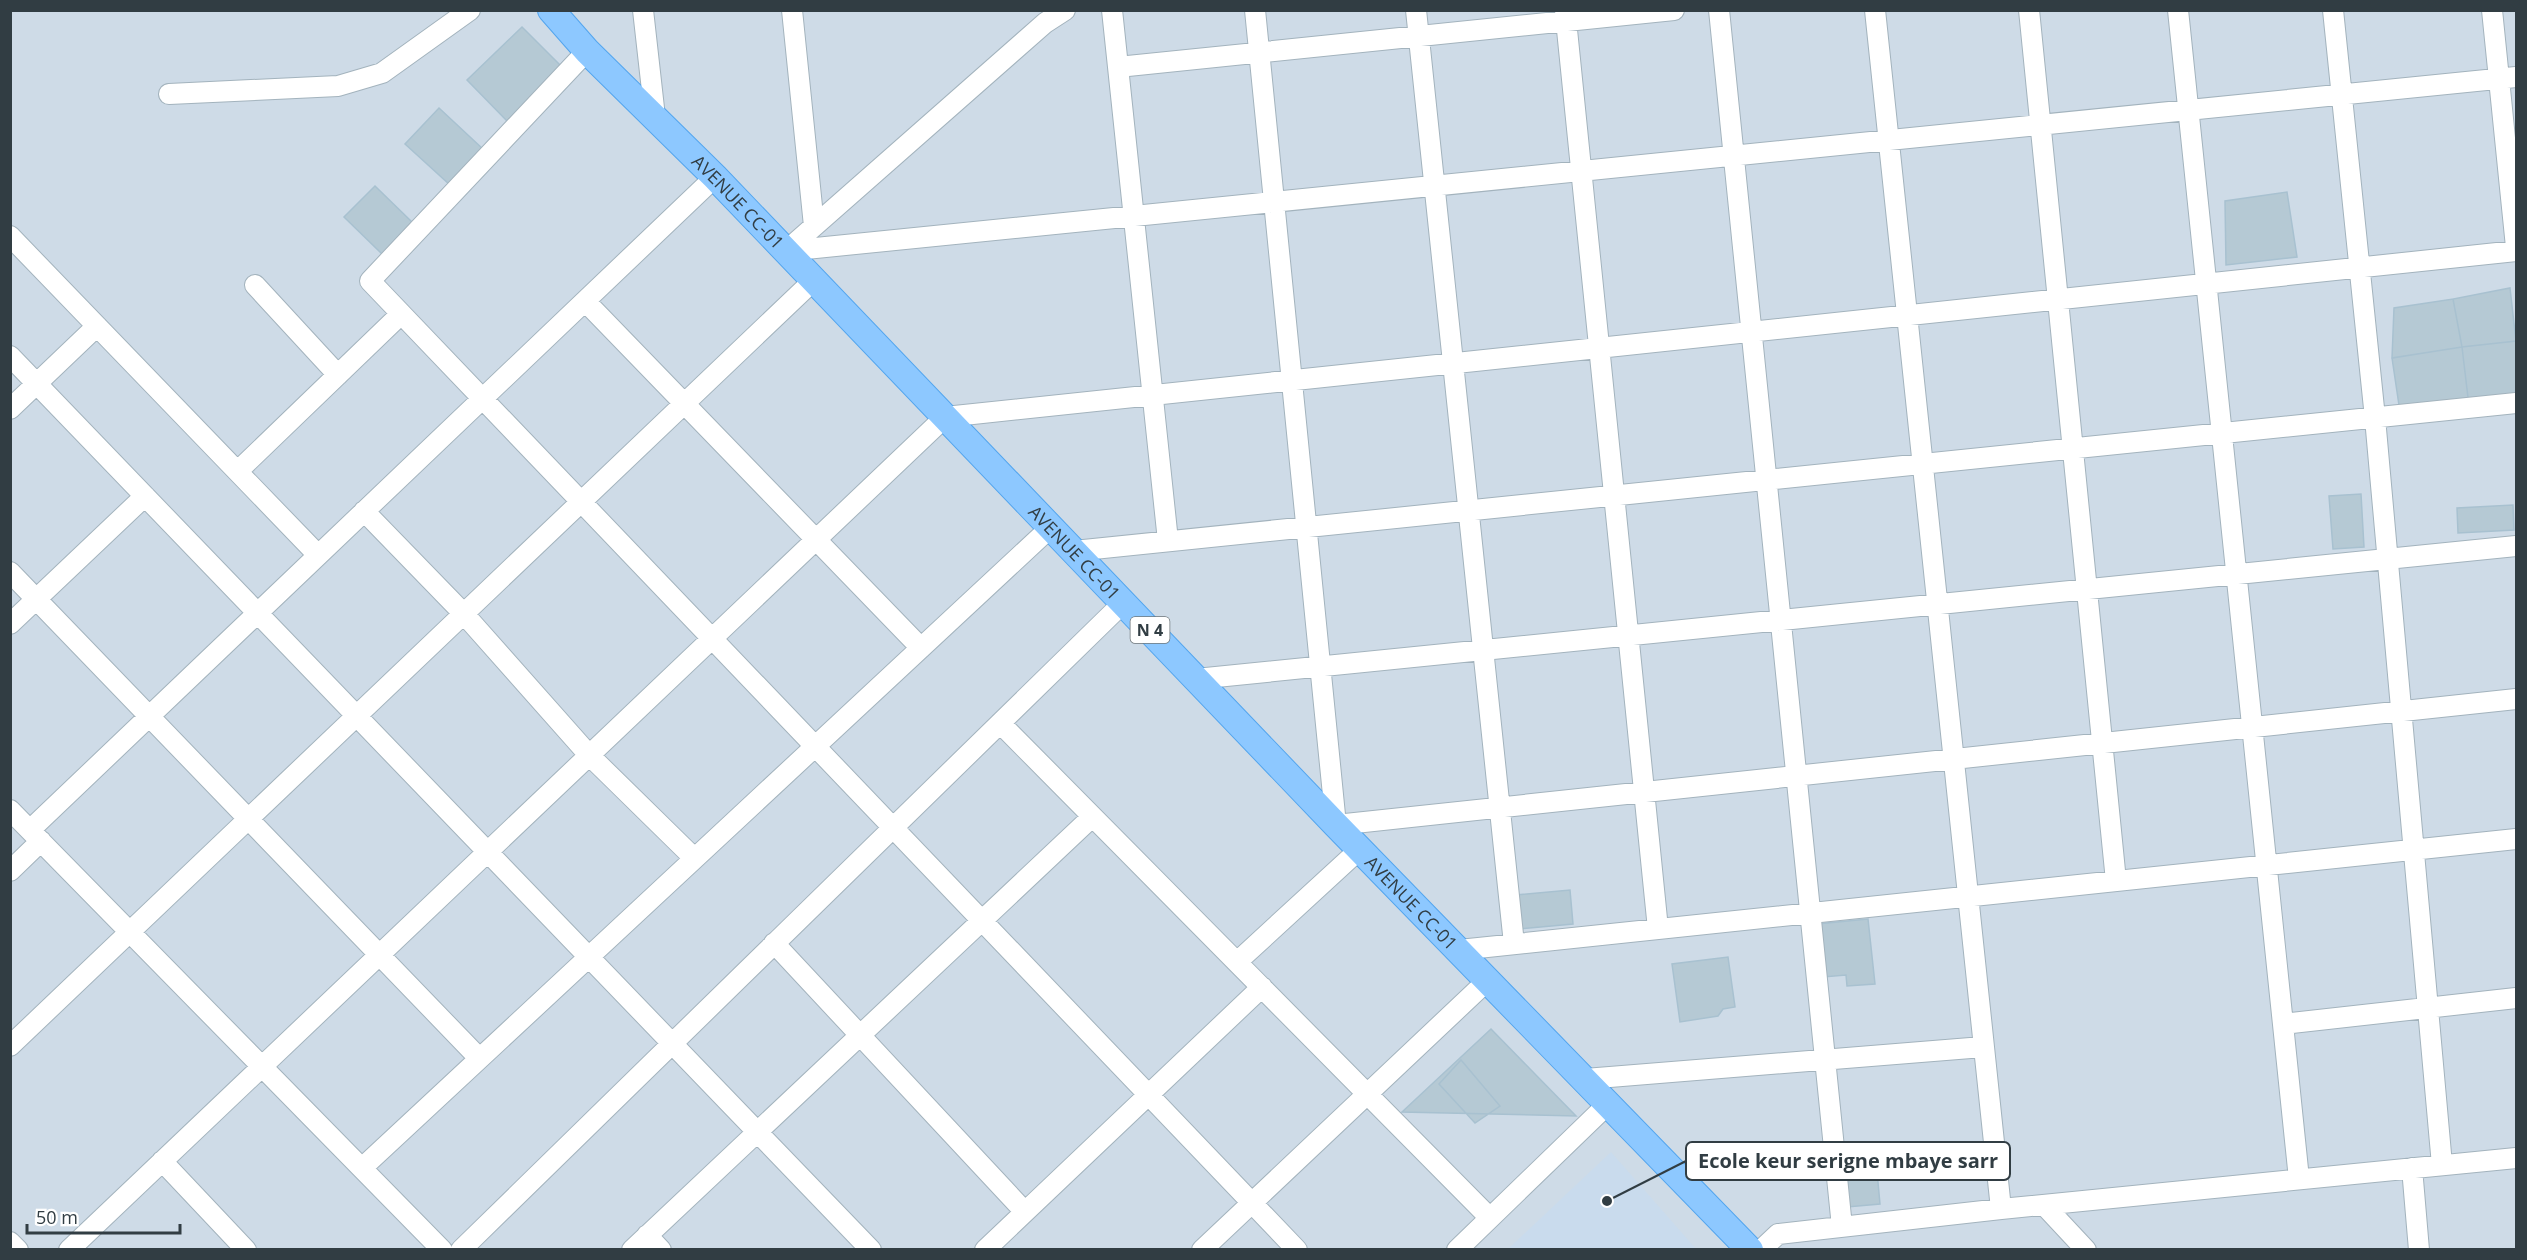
<svg xmlns="http://www.w3.org/2000/svg" width="2527" height="1260" font-family="'Open Sans',sans-serif">
<rect width="100%" height="100%" fill="#e1eaf2"/>
<path fill="#cedbe7" d="M11,11H2516V1249H11Z"/>
<path fill="#c9dbed" d="M1611,1152L1696,1249H1508Z"/>
<path fill="#b5c9d4" stroke="#a8c1d0" stroke-width="1.5" d="M522,27L563,68L507,121L467,80Z
M439,108L484,150L450,185L405,144Z
M375,186L413,223L382,254L344,217Z
M2287,192L2297,257L2226,265L2225,201Z
M2510,288L2516,341L2462,347L2453,299Z
M2453,299L2462,347L2392,358L2394,308Z
M2516,341V401L2469,406L2462,347Z
M2462,347L2469,406L2400,412L2392,358Z
M2361,494L2364,547L2333,549L2329,496Z
M2513,505L2514,530L2458,533L2457,508Z
M1570,890L1573,924L1519,929L1516,895Z
M1868,919L1875,984L1847,986L1846,975L1823,977L1817,924Z
M1728,957L1735,1007L1723,1009L1718,1016L1680,1022L1672,964Z
M1491,1029L1576,1116L1402,1112Z
M1461,1060L1500,1106L1475,1123L1439,1084Z
M1875,1150L1880,1204L1847,1207L1842,1153Z"/>
<g fill="none" stroke-linecap="round" stroke-linejoin="round">
<defs>
<path id="minor" d="M643,10L655,117
M792,10L814,226
M1112,10L1168,541
M1255,10L1336,825L2516,699
M1416,10L1514,944
M1565,10L1658,929
M1719,10L1842,1227
M1875,10L2001,1209
M2029,10L2116,881
M2178,10L2299,1179
M2333,10L2375,418L2442,1165
M2492,10L2516,247
M587,51L370,281L1297,1250
M1118,67L1674,10
M169,94L338,86L382,73L470,10
M10,236L318,555
M786,251L2516,77
M786,251L1045,23L1065,10
M255,285L338,375
M585,301L921,648
M10,356L871,1250
M10,409L97,326
M238,471L401,314
M364,511L464,614L589,755L694,858
M1074,551L2516,403
M10,572L479,1058
M10,624L145,496
M1196,679L2516,546
M1000,723L1490,1218
M10,810L442,1250
M30,830L715,177
M10,871L41,841
M774,943L1025,1212
M1459,950L2516,839
M1237,962L1360,849
M2283,1024L2516,998
M10,1046L814,280
M1585,1079L1983,1047
M162,1161L246,1250
M362,1168L1051,527
M2412,1168L2419,1250
M2044,1205L2086,1250
M647,1235L661,1250
M10,1242L18,1250
M69,1250L945,417L2516,251
M461,1250L1123,603
M632,1250L1092,817
M985,1250L1262,987
M1202,1250L1488,980
M1457,1250L1609,1103
M1761,1250L1778,1234L2001,1209L2516,1158"/>
<g id="major">
<path id="s1" d="M551,10L587,51L715,177L1336,825L1750,1250"/>
</g>
</defs>
<use href="#minor" stroke="#a3b3bd" stroke-width="22"/>
<use href="#major" stroke="#53a5ee" stroke-width="28"/>
<use href="#minor" stroke="#fff" stroke-width="20"/>
<use href="#major" stroke="#8dc8ff" stroke-width="26"/>
</g>
<g text-anchor="middle" dominant-baseline="central" stroke-width="4.5" stroke-linejoin="round" paint-order="stroke">
<rect fill="#fff" stroke="#6f777b" stroke-width="1.5" x="1130.5" y="617" width="39" height="26" rx="4.5"/>
<g font-size="16" font-weight="bold" fill="#313d43">
<text x="1150" y="630">N 4</text>
</g>
<g font-size="18" fill="#313d43" stroke="#fff">
<text stroke="none"><textPath href="#s1" startOffset="268">AVENUE CC-01</textPath></text>
<text stroke="none"><textPath href="#s1" startOffset="754">AVENUE CC-01</textPath></text>
<text stroke="none"><textPath href="#s1" startOffset="1240">AVENUE CC-01</textPath></text>
</g>
</g>
<path fill="none" stroke="#313d43" stroke-width="2" d="M1607 1201L1686 1161"/>
<circle fill="#313d43" stroke="#fff" stroke-width="2" cx="1607" cy="1201" r="6"/>
<rect fill="#fff" stroke="#313d43" stroke-width="2" x="1686" y="1142" width="324" height="38" rx="6"/>
<g font-size="20" text-anchor="middle" font-weight="bold" fill="#313d43">
<text x="1848" y="1168">Ecole keur serigne mbaye sarr</text>
</g>
<rect width="2527" height="1260" fill="none" stroke="#313d43" stroke-width="24"/>
<path d="M27 1224v9h153v-9" fill="none" stroke="#313d43" stroke-width="3"/>
<text x="36" y="1224" font-size="18" fill="#313d43" stroke="#ffffff" stroke-width="4.5" paint-order="stroke">50 m</text>
</svg>
